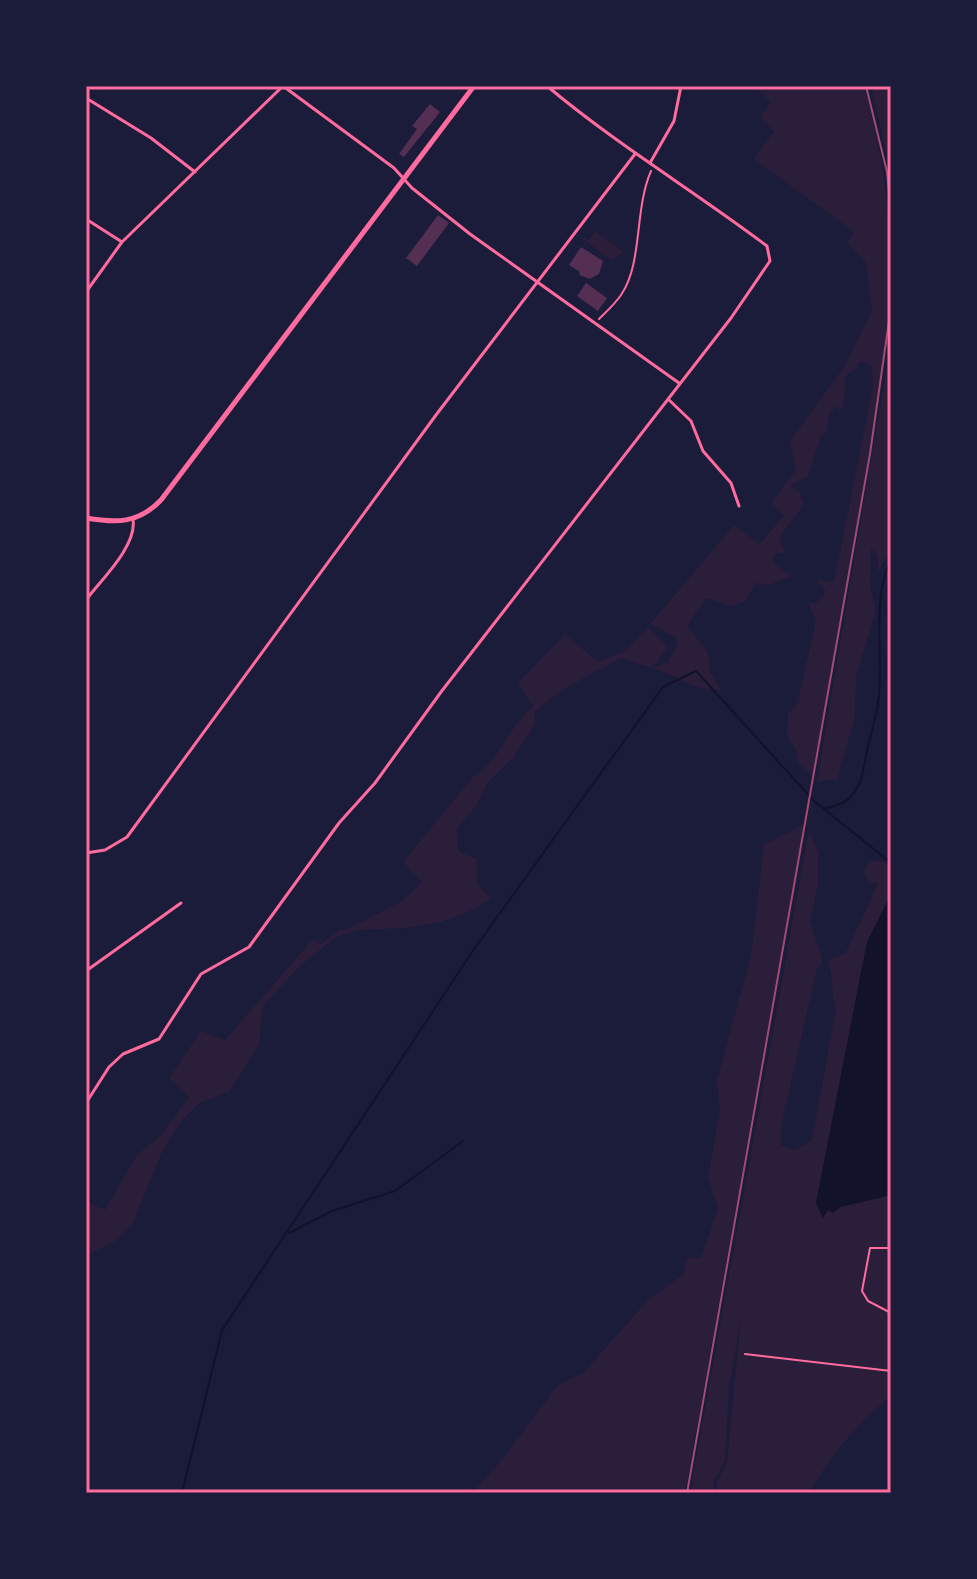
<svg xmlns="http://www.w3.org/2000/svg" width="977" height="1579" font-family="Bitter,serif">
<rect width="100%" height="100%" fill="#1b1b3a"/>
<path fill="#2a1e3b" d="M754,86H864C909,242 887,357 859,513C844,601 828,688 812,776L798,762L797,752L787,735L788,714L797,705L816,621L808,602L815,604L826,592L817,580L834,582L836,573L873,386L872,367L863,361L857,364L858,369H853L846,376L843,408L839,410L838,406L829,413L826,432L821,435L808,476L790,486L800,493L803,504C797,517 786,525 779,539L786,552L776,554L773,559L776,565L792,576L769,585L756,583L744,602L732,606L706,598L687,626L708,652L710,671L721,691C694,687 694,687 671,675C659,669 636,664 621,658L562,690L534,712L535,724L513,758L488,782L477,805L457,828L458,851L477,859L478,885L491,898L475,909L441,922L405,928L359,930L336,937L301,965L266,1002L262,1011L259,1044L229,1092L199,1103L180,1123L161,1154L133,1223L115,1241L89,1254L86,1259V1208L89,1203L105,1210L137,1155L160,1136L189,1097L169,1078L201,1031L225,1040L313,939L321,944L340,929L344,931L402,901L422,882L403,862L473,777C500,761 509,726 533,706L518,683L565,634L598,662L625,651L648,627L668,647L651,669L668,662L678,645L676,637L650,624L734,525L759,544L784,516L771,503L796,470L790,441L844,367L872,311L866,263L847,243L854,232L754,159L774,131L760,117L771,102Z
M871,86H891V174Z
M595,231L624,252L611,260L579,236L589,240Z
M891,342V550L878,572V556L871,548L870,587L876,610L856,677L855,716L837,780L817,781Z
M804,824L685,1493H472L502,1460L557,1386L583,1373L648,1300L684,1274L686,1259L701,1257L718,1209L708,1177L720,1111L717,1080L751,956L764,845Z
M809,830L818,852V885L810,921L823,963L817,969L782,1121L781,1145L795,1150L812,1140L836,1009C830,994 835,979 828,964L832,958L845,954L878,884L870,882L864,874L867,864L872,860L885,862L891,868V894L867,942L816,1203L828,1210L891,1195V1396C856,1425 832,1454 809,1493H717V1482L727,1461L741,1318L729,1387L725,1461L714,1481V1493H690Z"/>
<path fill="#12122b" d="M891,894V1195L840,1207L833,1213L828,1210L823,1218L816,1203L867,942Z"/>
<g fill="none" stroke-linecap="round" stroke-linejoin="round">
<path stroke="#12122b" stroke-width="2" d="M824,808C859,805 862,778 867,751C871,732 877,715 879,696C883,660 872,590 891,561
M289,1233L332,1211L395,1191L463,1141
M182,1493L222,1330L474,949L663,687L696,671L814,801L891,863"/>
</g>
<path fill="#542f53" d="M430,104L440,112L404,157L399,154L417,129L412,126Z
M438,215L449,223L417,266L406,258Z
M581,247L603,261L599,274L590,279L579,275L580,272L569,265Z
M586,283L607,298L598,311L577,296Z"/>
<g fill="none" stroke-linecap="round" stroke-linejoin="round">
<path stroke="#ff6b9d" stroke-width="2" d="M599,319C606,312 615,304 621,295C643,263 634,210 651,171"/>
<path stroke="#ff6b9d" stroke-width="2" d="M891,1248H870L862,1291L868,1301L891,1313
M745,1354L891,1371"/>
<path stroke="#ff6b9d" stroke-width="3" d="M283,86L394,168L412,188L470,234L679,383
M86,98L151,138L195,172
M650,163L674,121L681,86
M86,219L122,242
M86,292L122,242L283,86
M668,399L691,421L703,451L731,483L739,506
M86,600C101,580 137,546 133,520
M86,853L105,850L127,837L436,415L635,154
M86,971L181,903
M86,1103L109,1067L123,1054L159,1039L201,974L249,947L339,823L375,783L441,692L731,318L770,261L767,246C694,191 616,144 547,86"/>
<path stroke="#ff6b9d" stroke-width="5" d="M86,518C116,523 138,524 161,500L474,86"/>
<path stroke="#a44b75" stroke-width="2" d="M866,86L887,172L891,212
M687,1493L870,454L891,307"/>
</g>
<rect width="977" height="1579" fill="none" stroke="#1b1b3a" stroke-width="176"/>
<rect x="88" y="88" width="801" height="1403" fill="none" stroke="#ff6b9d" stroke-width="3"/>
</svg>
